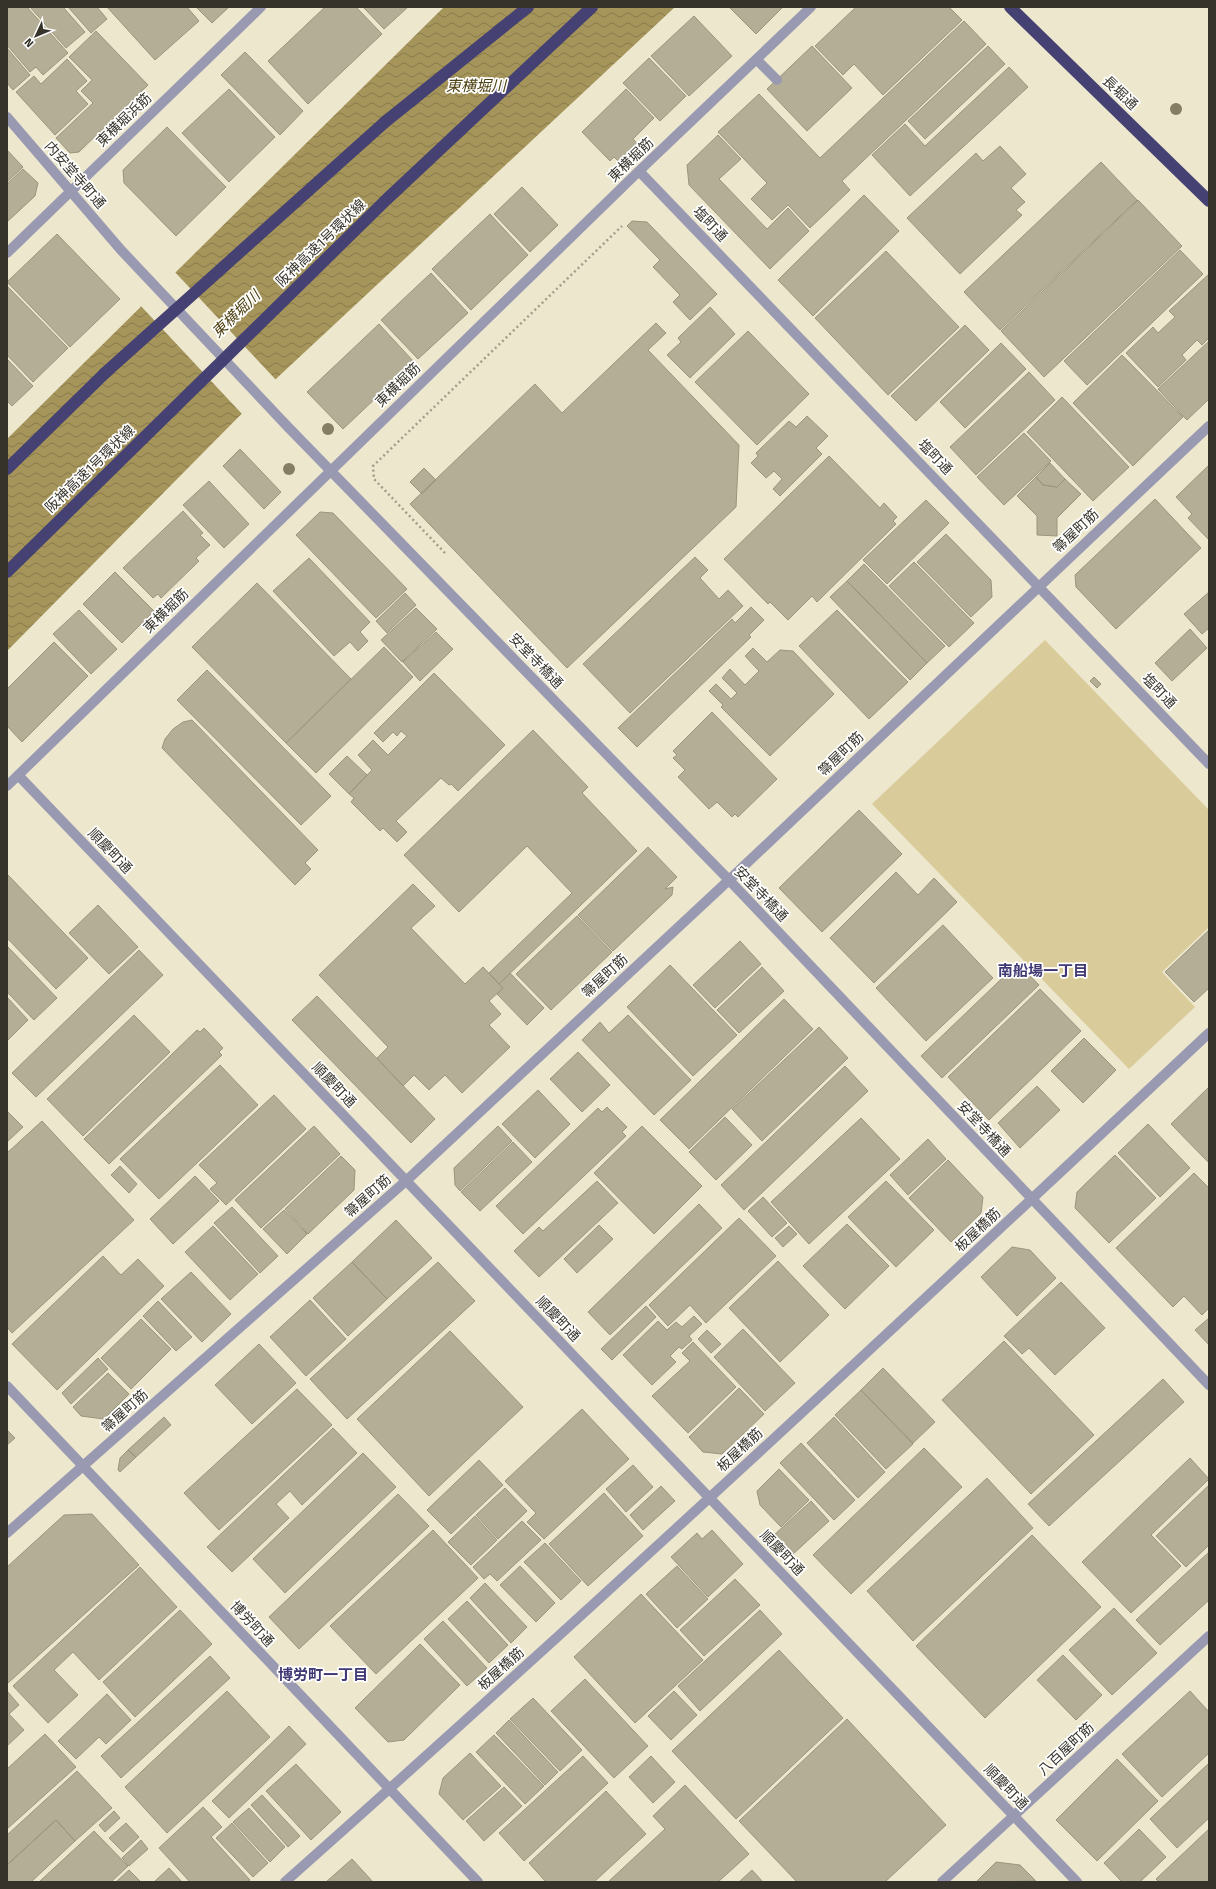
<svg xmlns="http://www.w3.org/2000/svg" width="1216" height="1889" font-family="'Fira Sans','Noto Sans JP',sans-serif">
<defs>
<pattern id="water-waves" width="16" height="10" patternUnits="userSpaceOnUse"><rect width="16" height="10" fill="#a6955b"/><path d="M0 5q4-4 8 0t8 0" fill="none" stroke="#887a4b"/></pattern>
</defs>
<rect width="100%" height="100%" fill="#ede7ce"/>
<path fill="#d9cb9a" d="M1045,640L1209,810V927L1162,972L1195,1007L1129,1069L872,804Z"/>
<path fill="url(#water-waves)" d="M444,7H675L278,377L7,651V439Z"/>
<path fill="#ede7ce" d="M173,270L277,381L243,415L139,304Z"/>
<path fill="#b5ae97" stroke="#9b957e" d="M7,7H27L68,53L43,75L36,67L30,72L7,45Z
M30,7H63L85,32L66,48Z
M68,7H97L107,19L91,33Z
M107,7H187L199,21L155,60Z
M196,7H229L212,23Z
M325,7H356L382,34L308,104L268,61Z
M363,7H408L384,29Z
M729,7H780L782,8L756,34Z
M856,7H949L962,20L883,95L854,64L843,75L815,46Z
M694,16L732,56L689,96L651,56Z
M964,21L986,44L842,181L850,190L810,228L788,205L772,220L751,199L767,183L718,132L759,94L820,158Z
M96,31L148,85L79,152L70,153L56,138L93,103L81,91L92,80L69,57Z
M812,46L852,88L807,131L767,89Z
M988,46L1005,64L925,139L908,121Z
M7,48L30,75L13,90L7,83Z
M245,52L303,111L280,135L221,75Z
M649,58L686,96L660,121L623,83Z
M67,59L87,81L76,91L88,104L55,135L16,92L34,76L41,84Z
M1009,67L1028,87L910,196L872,155L905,124L925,146Z
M229,89L275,137L229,182L182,133Z
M626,89L654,118L633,139L637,143L618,161L614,157L610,161L582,132Z
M167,127L226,187L176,236L124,183L123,170Z
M718,135L741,159L719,179L767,229L788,208L809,231L770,269L689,185L687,165Z
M1000,146L1026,174L1011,188L1025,202L1016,210L1022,215L960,274L907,218L976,153L983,161Z
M7,150L23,167L7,182Z
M1101,162L1137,200L1000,330L964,292Z
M23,169L38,183L35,196L7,222V184Z
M522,187L558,225L530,252L494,214Z
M864,195L899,231L813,316L778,280Z
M1138,200L1182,246L1044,377L1001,331Z
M490,214L528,255L471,310L432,269Z
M632,221L647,222L717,294L690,320L673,302L680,295L653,267L660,260L627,226Z
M57,234L120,299L70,347L7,282Z
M1180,250L1203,274L1087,385L1064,361Z
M886,251L959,327L888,395L815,318Z
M431,273L468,313L418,359L381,320Z
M1209,274V338L1202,345L1197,340L1182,355L1186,360L1158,387L1126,353L1153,327L1158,333L1175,317L1169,311Z
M7,286L68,348L33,382L7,355Z
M710,307L735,334L690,378L667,355L681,342L678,338Z
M656,323L666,333L648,350L739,445L736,507L567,668L410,504L535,384L562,413Z
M379,324L414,362L343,429L307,392Z
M965,325L989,350L916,421L891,396Z
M748,331L809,394L757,445L695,382Z
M1209,341V399L1187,420L1158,389Z
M1001,343L1026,369L965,428L940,402Z
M1122,355L1183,417L1133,466L1073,403Z
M7,359L33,386L12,406L7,401Z
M1029,372L1055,400L976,475L950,447Z
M1062,397L1129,467L1093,501L1027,432Z
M807,416L828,436L816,448L822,454L780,496L773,489L782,479L774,471L766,478L751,463L758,456L756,453L789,421L796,427Z
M1024,433L1051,461L1004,505L977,477Z
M240,449L281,492L264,509L223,466Z
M829,456L880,508L884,503L897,517L893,521L896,524L817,602L812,596L788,620L770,602L768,604L724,559Z
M1050,463L1065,479L1057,487L1043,485L1036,477Z
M1209,465V540L1188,518L1192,514L1176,497Z
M424,468L436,480L422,494L410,482Z
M1036,477L1043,485L1057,487L1065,479L1081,494L1057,518V536L1037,535V516L1017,496Z
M209,481L249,524L224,548L183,505Z
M1155,499L1201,548L1116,629L1076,587L1075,575Z
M926,500L949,523L887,584L863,560Z
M183,511L203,533L200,535L210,545L196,558L199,561L161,598L158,594L153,598L123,568Z
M320,512L333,513L407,589L376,618L296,535Z
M946,534L991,580L992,597L971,617L917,562Z
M695,557L708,570L700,578L719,599L728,590L743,606L630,713L583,664Z
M309,558L370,622L360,632L368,641L358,651L350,642L334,656L273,591Z
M914,562L974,623L949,647L889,586Z
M864,564L945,646L927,663L847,581Z
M115,572L154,611L122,643L83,604Z
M847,581L927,663L910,680L830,597Z
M257,583L351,679L286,743L192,647Z
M1209,592V628L1202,634L1184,614Z
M405,593L416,605L387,633L376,621Z
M751,607L764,620L749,635L751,637L637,747L618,728L732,619L735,623Z
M416,608L437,629L402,662L381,640Z
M79,610L117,649L91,674L53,634Z
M837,610L908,682L869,719L799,646Z
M1190,629L1207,648L1172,681L1155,663Z
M436,632L453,649L420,681L403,662Z
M54,642L88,676L22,742L7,726V689Z
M384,647L413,677L316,773L286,743Z
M753,648L767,662L780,650L793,651L834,694L770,756L721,707L723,705L709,691L716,684L731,699L737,693L722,678L730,669L745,685L759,671L745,656Z
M207,670L331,796L301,825L177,700Z
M434,673L505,745L458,791L451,784L449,785L441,778L396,821L407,832L397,842L383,828L380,831L351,802L354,798L349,794L372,770L358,755L373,740L388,755L407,736L401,731L397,736L393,732L383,742L374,733Z
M1094,677L1101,684L1097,688L1090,681Z
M712,712L777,779L738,817L735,814L732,817L717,802L709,809L678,777L685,770L673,758L677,755L673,751Z
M192,720L318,850L305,863L311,869L295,885L162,748L165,739L173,729L183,722Z
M533,730L588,787L582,793L637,851L499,984L489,973L572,893L527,846L459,912L404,855Z
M347,756L367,775L349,794L329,774Z
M859,810L902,854L822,932L779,888Z
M648,847L677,877L665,889L673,887L672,895L613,951L578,915Z
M896,872L918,895L934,878L957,902L874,983L830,938Z
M7,874L88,958L56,989L7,938Z
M413,884L435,906L411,928L465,984L483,967L503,988L489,1001L501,1014L489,1025L510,1047L462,1093L445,1075L429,1090L414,1075L403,1086L377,1058L388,1047L319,975Z
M98,905L138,947L109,974L69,933Z
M577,916L612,952L551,1010L516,974Z
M943,925L993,978L926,1041L876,988Z
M1209,930V988L1194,1002L1165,972Z
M740,941L761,964L715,1008L693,985Z
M7,946L57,998L34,1020L7,992Z
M139,950L163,975L36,1097L12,1073Z
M1018,963L1039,985L942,1078L921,1056Z
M670,965L737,1035L693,1076L627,1007Z
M762,967L784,991L739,1033L717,1010Z
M510,973L544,1008L527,1025L497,994L503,988L499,984Z
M1040,989L1081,1031L989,1120L948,1077Z
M317,996L435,1119L411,1143L292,1020Z
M7,997L28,1020L7,1041Z
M784,999L813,1029L689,1149L660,1120Z
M134,1015L170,1052L83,1136L47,1099Z
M628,1015L691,1080L654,1115L582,1040L600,1022L609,1033Z
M819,1027L848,1058L762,1141L732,1109Z
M204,1028L223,1048L219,1052L222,1055L109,1164L84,1139L197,1030L200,1032Z
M1084,1038L1116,1070L1083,1103L1051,1071Z
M578,1052L610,1085L582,1112L550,1079Z
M220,1065L258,1105L159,1199L120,1159Z
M845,1066L868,1091L744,1210L721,1185Z
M1037,1086L1060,1110L1020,1148L998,1123Z
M1209,1087V1163L1171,1124Z
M538,1090L570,1124L535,1158L502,1124Z
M274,1095L306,1129L226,1205L210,1189L217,1183L199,1165Z
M607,1107L627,1127L622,1132L626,1136L523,1234L496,1206L598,1108L602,1112Z
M7,1111L23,1127L7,1142Z
M725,1117L752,1145L716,1180L689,1152Z
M861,1118L900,1159L809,1244L771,1202Z
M42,1121L134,1220L12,1333L7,1327V1153Z
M1148,1124L1190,1168L1160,1197L1118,1153Z
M314,1126L340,1154L261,1228L235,1200Z
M498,1126L512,1141L460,1191L455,1185L454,1168Z
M642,1126L702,1186L654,1234L594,1173Z
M928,1139L946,1159L908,1195L890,1175Z
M513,1142L532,1162L480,1211L461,1192Z
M1115,1155L1156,1198L1109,1243L1075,1208L1077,1192Z
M341,1156L355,1170L354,1190L308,1234L285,1209Z
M948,1160L983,1197L981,1213L951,1242L909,1198Z
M120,1166L137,1184L129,1193L111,1175Z
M1194,1173L1209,1188V1308L1202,1315L1184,1296L1173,1307L1116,1248Z
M195,1176L219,1201L173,1244L150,1219Z
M597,1181L618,1203L539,1277L514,1251L539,1227L543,1231Z
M886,1181L934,1230L896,1267L848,1217Z
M763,1197L787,1223L772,1237L748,1211Z
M699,1204L722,1228L610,1335L588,1312Z
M232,1207L278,1256L260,1273L214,1223Z
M284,1210L307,1234L287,1254L263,1229Z
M739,1218L776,1256L706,1323L690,1305L668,1326L649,1305Z
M396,1220L432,1258L387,1299L352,1262Z
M847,1224L889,1266L845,1309L803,1266Z
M599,1225L613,1239L577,1273L564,1259Z
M213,1226L258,1274L230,1300L185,1252Z
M789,1226L797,1234L783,1247L775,1238Z
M1012,1247L1030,1250L1056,1278L1017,1316L981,1277Z
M103,1256L121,1275L138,1259L164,1286L57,1390L12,1344Z
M778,1261L829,1315L780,1362L729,1308Z
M352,1262L387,1299L348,1336L313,1298Z
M438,1262L475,1301L347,1419L310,1379Z
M191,1272L231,1314L202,1342L161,1299Z
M1061,1282L1105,1328L1055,1375L1029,1348L1022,1354L1004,1336Z
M310,1300L346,1339L306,1376L270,1337Z
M158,1301L192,1337L176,1351L143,1316Z
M646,1306L656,1317L612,1360L601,1349Z
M694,1316L702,1324L689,1336L692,1340L682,1349L679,1347L670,1356L676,1362L652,1385L623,1355L658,1321L667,1330L676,1322L682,1327Z
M1209,1318V1345L1195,1330Z
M141,1319L171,1349L131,1389L101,1358Z
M743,1329L795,1383L765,1411L714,1357Z
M707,1330L721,1344L711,1353L698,1339Z
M450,1331L523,1407L429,1496L357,1419Z
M1004,1341L1094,1435L1031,1494L942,1400Z
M693,1342L736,1387L688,1433L652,1396L690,1361L682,1353Z
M259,1344L296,1383L252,1424L215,1385Z
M98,1358L108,1369L71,1404L62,1393Z
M883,1368L935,1422L913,1443L861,1390Z
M108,1373L129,1394L104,1419L81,1416L73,1407Z
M1163,1379L1184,1402L1049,1526L1028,1504Z
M739,1388L764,1414L722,1454L703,1452L689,1437Z
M297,1389L332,1425L219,1530L184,1493Z
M861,1390L913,1444L886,1469L835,1415Z
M582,1409L629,1459L544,1539L527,1522L536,1513L505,1481Z
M164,1417L171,1425L136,1457L128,1450Z
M834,1417L885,1472L858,1498L807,1443Z
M333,1428L357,1453L302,1505L290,1491L276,1504L289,1518L232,1572L207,1547Z
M7,1430L15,1438L7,1445Z
M801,1443L855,1500L834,1520L780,1463Z
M924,1448L962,1487L851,1594L813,1555Z
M128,1450L136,1457L120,1472L118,1470L120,1458Z
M363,1453L396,1487L285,1593L253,1559Z
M1190,1458L1209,1479L1151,1535L1181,1566L1131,1613L1082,1562Z
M479,1460L503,1485L451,1534L427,1510Z
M633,1465L653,1487L626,1512L606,1489Z
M779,1469L809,1500L781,1527L760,1505L757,1491Z
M987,1478L1033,1528L913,1641L867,1591Z
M1209,1485V1545L1186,1567L1156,1536Z
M661,1486L675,1501L643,1530L630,1515Z
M505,1488L527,1511L498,1539L476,1515Z
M604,1493L643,1536L588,1586L549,1544Z
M398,1494L429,1526L299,1649L269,1617Z
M811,1501L829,1521L792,1555L773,1536Z
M92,1514L139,1565L8,1683L7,1681V1567L64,1515Z
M475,1516L497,1540L471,1565L448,1542Z
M522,1521L541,1540L497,1581L490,1574L484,1579L473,1567Z
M433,1530L478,1578L376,1674L330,1626Z
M712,1530L743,1564L708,1597L671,1557L697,1533L702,1539Z
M1032,1535L1101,1607L985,1718L916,1646Z
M545,1543L581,1581L561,1600L524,1562Z
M1209,1552V1600L1160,1645L1136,1620Z
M520,1566L555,1603L536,1622L500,1585Z
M677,1566L708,1599L677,1628L646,1594Z
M140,1567L177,1607L99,1680L73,1652L54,1670L78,1695L48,1723L13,1686Z
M735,1579L760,1605L704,1656L680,1630Z
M485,1583L527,1627L511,1643L470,1598Z
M641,1594L703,1660L635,1723L574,1657Z
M467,1601L508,1645L489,1663L448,1619Z
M1114,1608L1157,1653L1112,1695L1069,1650Z
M180,1610L212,1644L135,1717L103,1682Z
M760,1610L782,1634L700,1711L678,1686Z
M443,1621L487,1668L467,1686L424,1639Z
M420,1644L460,1685L404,1740L388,1742L355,1708Z
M779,1650L843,1718L736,1819L672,1751Z
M1063,1655L1102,1695L1076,1720L1037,1680Z
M210,1656L230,1678L121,1778L101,1756Z
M585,1679L648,1746L614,1778L551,1711Z
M7,1691L19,1705L9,1714L24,1730L7,1746Z
M227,1691L270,1737L167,1833L125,1787Z
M674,1691L697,1715L671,1740L648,1716Z
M1190,1691L1209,1712V1753L1162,1797L1122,1754Z
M107,1694L131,1720L106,1744L99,1737L76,1759L58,1741Z
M533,1698L582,1750L560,1771L510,1719Z
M847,1719L946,1825L885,1882H797L739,1821Z
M509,1720L558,1772L545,1785L496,1733Z
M289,1726L306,1744L229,1818L212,1801Z
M45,1734L76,1767L7,1829V1769Z
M494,1735L544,1786L525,1804L476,1752Z
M470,1753L501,1786L463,1820L439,1794L443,1778Z
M583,1756L608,1783L524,1861L499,1833Z
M651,1756L675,1782L653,1803L629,1777Z
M1117,1759L1158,1801L1097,1861L1056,1820Z
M1209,1763V1818L1177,1848L1150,1819Z
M296,1764L341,1812L311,1840L266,1791Z
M77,1771L112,1808L75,1841L56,1820L7,1865V1835Z
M685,1785L749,1854L718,1882H608L665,1829L653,1816Z
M504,1787L522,1806L484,1841L466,1821Z
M606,1791L646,1834L594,1882H546L529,1863Z
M262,1795L300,1836L288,1847L251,1805Z
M203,1807L222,1827L211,1837L250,1880L248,1882H190L159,1848Z
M249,1808L285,1847L270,1862L233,1822Z
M114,1811L120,1818L105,1832L99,1825Z
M56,1820L75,1841L31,1882H7V1865Z
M126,1823L139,1837L123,1852L109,1838Z
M232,1823L268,1863L253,1877L216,1838Z
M1139,1829L1166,1857L1140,1882H1122L1104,1863Z
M1209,1829V1882H1159L1156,1879Z
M94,1831L128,1866L111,1882H39Z
M141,1840L148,1849L129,1866L122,1858Z
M352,1859L373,1882H326Z
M996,1862L1020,1865L1036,1881L976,1882Z
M169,1868L182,1882H154Z
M129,1870L141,1882H116Z
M752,1870L763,1882H739Z"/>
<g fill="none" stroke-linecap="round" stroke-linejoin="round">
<path stroke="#a29d8b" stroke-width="2.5" stroke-dasharray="2 3" stroke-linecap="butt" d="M445,553L374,479L373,466L622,226"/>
<path stroke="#9999b1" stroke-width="10" d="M757,60L777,80
M7,117L121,250L288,427L729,880L1209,1385
M639,171L1209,764
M7,253L261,7
M18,775L1077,1882
M7,786L639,171L811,7
M7,1386L478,1882
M7,1533L407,1180L729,880L1209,426
M285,1882C598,1604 904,1319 1209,1033
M942,1882L1209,1636"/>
<path stroke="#454172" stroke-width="12" d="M1010,7L1209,201
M385,122L528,7
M7,469L105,373"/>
<path stroke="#454172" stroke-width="12" d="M105,373L385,122
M7,572L387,199L592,7"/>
</g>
<g fill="#867e64">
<circle cx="1176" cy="109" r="6"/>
<circle cx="328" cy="429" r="6"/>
<circle cx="289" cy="469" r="6"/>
</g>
<g text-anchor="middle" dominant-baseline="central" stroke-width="3.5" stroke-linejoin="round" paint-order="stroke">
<g font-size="14" fill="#36332a" stroke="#fff">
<text transform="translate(1120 93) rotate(44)">長堀通</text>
<text transform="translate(124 120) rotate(-44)">東横堀浜筋</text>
<text transform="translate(631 160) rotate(-44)">東横堀筋</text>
<text transform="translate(75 175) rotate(49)">内安堂寺町通</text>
<text transform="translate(710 224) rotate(46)">塩町通</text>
<text transform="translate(321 243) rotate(-44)">阪神高速1号環状線</text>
<text transform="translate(398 385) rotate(-44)">東横堀筋</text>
<text transform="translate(935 457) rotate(46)">塩町通</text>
<text transform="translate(90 469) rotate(-44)">阪神高速1号環状線</text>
<text transform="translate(1076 531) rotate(-43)">箒屋町筋</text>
<text transform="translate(166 611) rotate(-44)">東横堀筋</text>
<text transform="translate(536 661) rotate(46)">安堂寺橋通</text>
<text transform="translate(1159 691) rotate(46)">塩町通</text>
<text transform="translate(841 754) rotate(-44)">箒屋町筋</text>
<text transform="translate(110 851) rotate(46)">順慶町通</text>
<text transform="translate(761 894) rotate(46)">安堂寺橋通</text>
<text transform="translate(605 976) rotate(-43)">箒屋町筋</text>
<text transform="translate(334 1085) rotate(46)">順慶町通</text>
<text transform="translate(984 1129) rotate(47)">安堂寺橋通</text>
<text transform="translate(368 1196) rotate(-42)">箒屋町筋</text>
<text transform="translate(978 1230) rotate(-43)">板屋橋筋</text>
<text transform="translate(558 1319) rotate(46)">順慶町通</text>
<text transform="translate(125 1411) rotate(-42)">箒屋町筋</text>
<text transform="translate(740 1450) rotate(-43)">板屋橋筋</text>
<text transform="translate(782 1553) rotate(46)">順慶町通</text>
<text transform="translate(252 1624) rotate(47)">博労町通</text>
<text transform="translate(501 1669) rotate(-42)">板屋橋筋</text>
<text transform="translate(1066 1749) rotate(-43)">八百屋町筋</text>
<text transform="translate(1006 1787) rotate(46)">順慶町通</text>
</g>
<g font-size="15" font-style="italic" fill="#4e4112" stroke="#fff">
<text x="476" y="86">東横堀川</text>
<text transform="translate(236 314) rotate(-44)">東横堀川</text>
</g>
<g font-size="15" font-weight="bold" fill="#3f3874" stroke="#fff">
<text x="1043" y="971">南船場一丁目</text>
<text x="323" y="1675">博労町一丁目</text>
</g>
</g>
<rect width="1216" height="1889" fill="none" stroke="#36332a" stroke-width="16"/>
<g transform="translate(36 36) rotate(226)" stroke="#ffffff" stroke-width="3" paint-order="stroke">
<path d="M0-3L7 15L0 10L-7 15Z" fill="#36332a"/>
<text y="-6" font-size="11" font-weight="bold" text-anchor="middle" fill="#36332a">N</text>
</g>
</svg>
